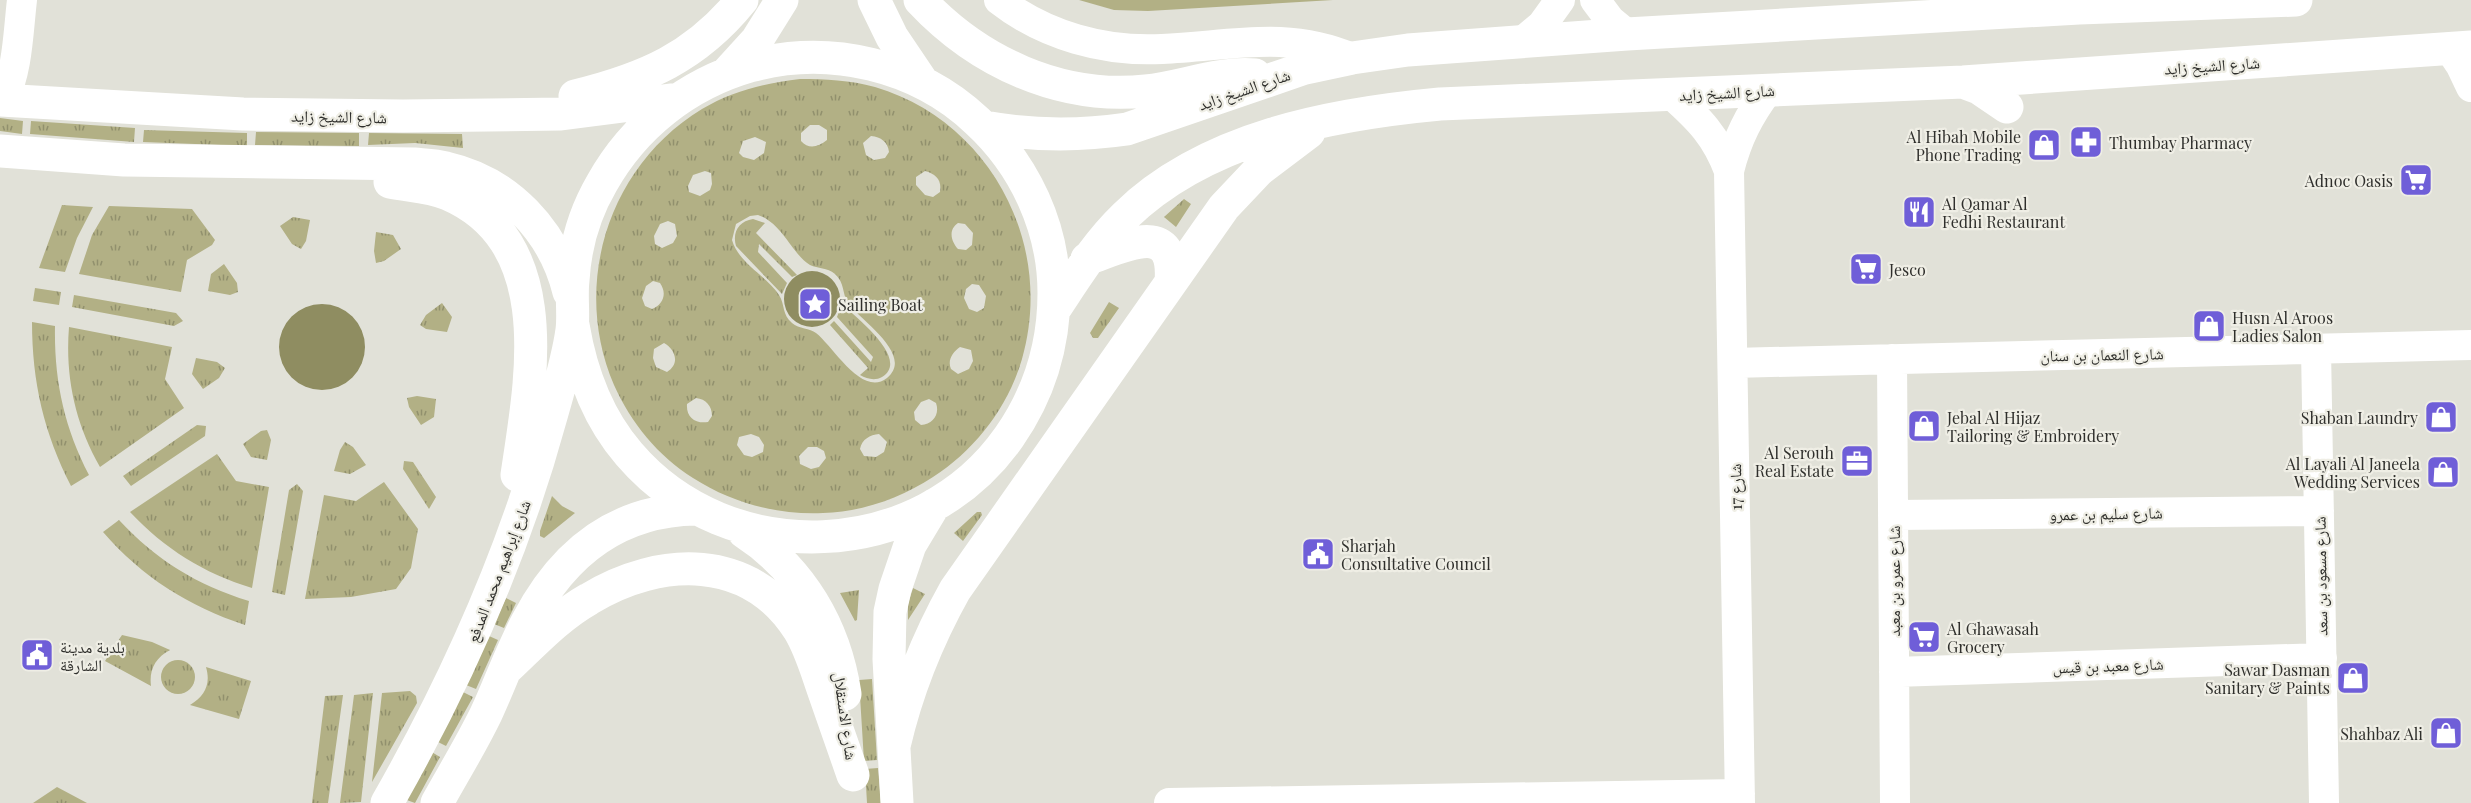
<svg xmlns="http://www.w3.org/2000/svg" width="2471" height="803" font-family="'Playfair Display','Noto Naskh Arabic',serif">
<defs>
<pattern id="grass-tufts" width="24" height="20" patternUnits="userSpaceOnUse" patternTransform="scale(1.5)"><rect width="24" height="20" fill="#b2b085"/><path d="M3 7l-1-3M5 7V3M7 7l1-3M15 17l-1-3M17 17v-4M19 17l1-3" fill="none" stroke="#91906d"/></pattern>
</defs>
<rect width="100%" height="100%" fill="#e1e1d8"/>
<path fill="url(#grass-tufts)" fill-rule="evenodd" d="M800,79C825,79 850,80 875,87C990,121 1055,244 1022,359C1008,407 975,450 933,477C901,498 862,512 823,513C777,515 732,503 693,478C658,456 631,423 614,385C571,285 608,166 702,109C732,91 765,83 800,79ZM810,125H819L827,130V140C818,147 809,150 801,141V133ZM871,136C881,137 888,142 889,152L885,158L874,160L866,155L863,143ZM755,137L766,142L764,153L754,160L743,157L739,153L743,141ZM705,171L711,173L712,184L710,190L700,196L689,192L688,186L693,175ZM925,171C936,174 942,180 940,192L933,197L925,195L916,185V177ZM758,215C782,223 792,254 810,265C818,269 827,267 835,274C845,283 842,294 848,303C860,320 915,355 887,378C862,398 833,346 816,333C810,328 799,329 792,323C782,315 785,304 779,295C766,275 739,264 732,240L736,224L750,216ZM668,221L675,224L677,236L673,243L662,248L655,244L654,236L660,224ZM958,223L965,224L973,233L972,245L966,250L958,249C951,241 948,230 958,223ZM653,281L660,283C667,293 664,304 652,309L645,306L642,298L646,286ZM972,284L979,285L986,296L984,308L977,312L969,309L964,298L966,289ZM664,343C676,350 680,364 667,372L656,367L653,358L654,349ZM960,347L971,350L973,361L969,369L958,374L951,369C947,360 953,352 960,347ZM696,398C706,399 712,406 712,416L708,422C695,424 686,417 687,404ZM929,399L936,403C940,414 933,424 921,425L915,420L914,412L921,402ZM751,434L759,437L764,445L763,452L752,457L744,455L737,445L739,437ZM879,434L887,442L884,452L876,457L864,456L860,449C862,439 870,435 879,434ZM808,447H817L824,451L826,458L819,467L811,469L800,464L799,456Z
M0,118L23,121L22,134L0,131Z
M31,121L135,128L134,142L30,134Z
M144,130L247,133V146L143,142Z
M256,132L359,133V146L255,145Z
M369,133L462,134L463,148L415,143L368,145Z
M1184,199L1191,204L1176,227L1164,217Z
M62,205L93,207L77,238L65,272L39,268Z
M109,206L192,209L215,240L212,245L187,260L181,292L79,274L92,235Z
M293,217L310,220L306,241L301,249L292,244L280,226Z
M753,219L765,223L756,233L797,275L792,277L759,244L758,252L787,283L782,294L736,246C732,232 739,221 753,219Z
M376,232L393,235L401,249L384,261L376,263L374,251Z
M224,264L237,283L238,292L230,295L208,291L211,274Z
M35,288L61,292L59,305L33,301Z
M74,295L176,313L183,321L174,326L72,307Z
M1109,302L1119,308L1098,338H1093L1090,333Z
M442,303L452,317L447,332L426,329L420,325L426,315Z
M842,304C855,317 911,359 882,377C875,381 867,379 860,375L868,368L830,325L834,321L871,362L873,357L837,317Z
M32,322L55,326C54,380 64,427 89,475L71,486C44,433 32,382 32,322Z
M69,327L172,347L165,379L184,408L100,467C75,423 65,377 69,327Z
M196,358L217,362L225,368L219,378L203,389L192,374Z
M417,396L436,399L434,417L421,425L409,407L407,398Z
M197,425L206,426L205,436L131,486L123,476Z
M267,430L271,440L267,460L251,457L243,444L261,431Z
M345,442L353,447L366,465L350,474L334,471L340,450Z
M217,454L236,481L269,487L252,588C203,573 165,549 130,512Z
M404,461L413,462L436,497L429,509L403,469Z
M384,482L418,529L411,568L396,589L351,597L305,599L324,495L356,501Z
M297,484L303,491L285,595L272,592L289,490Z
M552,496L562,506L575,513L544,538L540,536V531Z
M977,512H981L982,515L963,541L954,533Z
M119,520C156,560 197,585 249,601L245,625C188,606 142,577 103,532Z
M913,588L925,594L908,620V604Z
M859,590L857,620L855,621L840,593Z
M506,598L516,603L504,628L494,624Z
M122,635L152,642L170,650C155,658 149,670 151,686L105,661Z
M489,636L498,640L476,689L466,685Z
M161 677a17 17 0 1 1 34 0a17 17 0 1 1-34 0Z
M206,667L251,681L239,719L190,705C205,696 211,684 206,667Z
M872,679L877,760L864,761L859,680Z
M410,691L416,696L417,703L372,782L382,693Z
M463,692L473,697L446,746L436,741Z
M373,693L361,802L340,803L354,695Z
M343,695L328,803H312L325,696Z
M430,751L440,757L415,803L404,799Z
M878,768L881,803H867L865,769Z
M57,787L87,803H33Z"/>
<path fill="#b2b085" d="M1079,0H1333L1148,11L1114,10Z"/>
<path fill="#8f8d61" d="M784 299a28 28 0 1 1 56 0a28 28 0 1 1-56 0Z
M279 347a43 43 0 1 1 86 0a43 43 0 1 1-86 0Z"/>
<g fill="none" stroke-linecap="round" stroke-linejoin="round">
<path stroke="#fff" stroke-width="30" d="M999,0C1045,36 1105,52 1162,49C1231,46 1286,30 1352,58
M1595,0L1610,20L1627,34
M1523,41L1542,25L1560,0
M2449,48L2461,66L2471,87
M1672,95C1699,119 1716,136 1729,171
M3,101C18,69 18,34 22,0
M2316,349L2324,803
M1892,359L1895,803
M1733,363L2471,345
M1893,515L2319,511
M1894,672L2322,658
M1169,803L1740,794
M1740,803L1729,171C1737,139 1749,115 1769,89"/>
<path stroke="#fff" stroke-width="33" d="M874,0L892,37L923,83
M920,0C978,62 1060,100 1146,91C1183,87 1217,72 1255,75
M726,74L757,40L782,0
M1963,82L1979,88L2007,107
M575,96C645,79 696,57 742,0
M0,100L243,114L403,116L561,114L678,99
M984,127C1033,136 1079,136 1127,129L1305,68L1352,58L1408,50L1627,34L2079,8L2296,0
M0,151L124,160L414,164C424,165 435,165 446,168C508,182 554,231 569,292
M390,182C410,186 429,186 448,194C559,242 531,380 517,475
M1087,259C1123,247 1176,217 1171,282
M1054,310C1076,277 1096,244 1125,216C1206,137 1332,114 1440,104L1963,82L2471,47
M744,532C801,569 835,627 845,694
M505,670C532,645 557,617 589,599C660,556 750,553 799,630C810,648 816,669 823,689C833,718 843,746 853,775
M894,746C907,690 927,640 955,590L1224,207L1259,170L1309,132
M387,803C456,682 513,555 550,420C558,391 568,360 572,330C574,314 571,297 573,280C575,246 585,212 602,183C634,126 687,84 750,66C829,44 918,65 977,121C1025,165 1054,228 1054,293C1054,345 1039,394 1009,437C921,563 729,571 629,454C597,417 581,373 573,325
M437,803C453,774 471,745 486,714C500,684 511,652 527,622C563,553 617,510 696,509
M897,803L889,659L890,612L895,589L910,545L934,505"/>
</g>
<defs>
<symbol id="pharmacy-square" viewBox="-11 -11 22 22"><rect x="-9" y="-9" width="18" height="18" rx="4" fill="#6f5ed8" stroke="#efeee5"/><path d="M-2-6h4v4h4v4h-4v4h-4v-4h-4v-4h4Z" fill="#fff"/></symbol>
<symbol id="shop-square" viewBox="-11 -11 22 22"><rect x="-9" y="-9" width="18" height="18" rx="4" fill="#6f5ed8" stroke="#efeee5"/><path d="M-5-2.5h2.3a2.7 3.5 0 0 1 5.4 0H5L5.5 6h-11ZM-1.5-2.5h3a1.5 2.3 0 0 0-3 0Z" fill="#fff"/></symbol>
<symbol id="supermarket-square" viewBox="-11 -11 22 22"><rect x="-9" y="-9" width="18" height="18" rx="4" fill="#6f5ed8" stroke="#efeee5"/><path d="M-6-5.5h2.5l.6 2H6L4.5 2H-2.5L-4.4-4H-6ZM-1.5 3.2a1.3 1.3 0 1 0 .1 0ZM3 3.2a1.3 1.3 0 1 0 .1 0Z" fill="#fff"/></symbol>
<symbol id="restaurant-square" viewBox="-11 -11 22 22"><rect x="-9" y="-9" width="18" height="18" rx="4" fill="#6f5ed8" stroke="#efeee5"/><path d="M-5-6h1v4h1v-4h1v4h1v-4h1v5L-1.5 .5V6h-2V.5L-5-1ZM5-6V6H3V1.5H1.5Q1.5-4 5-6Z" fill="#fff"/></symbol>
<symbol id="sight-square" viewBox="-11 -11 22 22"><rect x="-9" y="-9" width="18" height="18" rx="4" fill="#6f5ed8" stroke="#efeee5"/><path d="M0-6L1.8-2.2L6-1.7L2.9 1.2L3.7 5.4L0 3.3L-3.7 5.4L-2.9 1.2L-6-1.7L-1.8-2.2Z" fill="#fff"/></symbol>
<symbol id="office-square" viewBox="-11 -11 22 22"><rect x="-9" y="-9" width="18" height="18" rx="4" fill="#6f5ed8" stroke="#efeee5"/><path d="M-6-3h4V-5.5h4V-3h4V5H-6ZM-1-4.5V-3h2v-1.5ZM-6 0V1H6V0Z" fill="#fff"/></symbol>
<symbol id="civic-square" viewBox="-11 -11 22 22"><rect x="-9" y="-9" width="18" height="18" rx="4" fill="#6f5ed8" stroke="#efeee5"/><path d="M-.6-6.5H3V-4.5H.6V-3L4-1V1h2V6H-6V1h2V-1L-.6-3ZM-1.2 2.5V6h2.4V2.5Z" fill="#fff"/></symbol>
</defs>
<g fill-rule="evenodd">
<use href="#pharmacy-square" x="2067" y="123" width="38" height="38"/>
<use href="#shop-square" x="2025" y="126" width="38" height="38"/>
<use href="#supermarket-square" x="2397" y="161" width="38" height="38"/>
<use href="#restaurant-square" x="1900" y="193" width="38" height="38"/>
<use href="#supermarket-square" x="1847" y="250" width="38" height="38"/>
<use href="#sight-square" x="796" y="285" width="38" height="38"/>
<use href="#shop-square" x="2190" y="307" width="38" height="38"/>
<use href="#shop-square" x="2422" y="398" width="38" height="38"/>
<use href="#shop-square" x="1905" y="407" width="38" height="38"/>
<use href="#office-square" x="1838" y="442" width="38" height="38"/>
<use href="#shop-square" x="2424" y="453" width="38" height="38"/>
<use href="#civic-square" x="1299" y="535" width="38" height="38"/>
<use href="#supermarket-square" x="1905" y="618" width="38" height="38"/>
<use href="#civic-square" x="18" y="636" width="38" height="38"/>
<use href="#shop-square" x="2334" y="659" width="38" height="38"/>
<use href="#shop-square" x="2427" y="714" width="38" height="38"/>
</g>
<g text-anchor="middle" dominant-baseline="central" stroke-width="4.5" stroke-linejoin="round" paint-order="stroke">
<g font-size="16" fill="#2f2f2c" stroke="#efeee5">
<text transform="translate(2212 65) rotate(-4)">شارع الشيخ زايد</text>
<text transform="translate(1244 89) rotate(-19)">شارع الشيخ زايد</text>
<text transform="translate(1727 92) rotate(-3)">شارع الشيخ زايد</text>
<text transform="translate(339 116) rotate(1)">شارع الشيخ زايد</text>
<text transform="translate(2102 354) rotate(-1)">شارع النعمان بن سنان</text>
<text transform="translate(1735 487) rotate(-91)">شارع 17</text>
<text transform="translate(2106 513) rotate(-1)">شارع سليم بن عمرو</text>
<text transform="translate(498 571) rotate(-69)">شارع إبراهيم محمد المدفع</text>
<text transform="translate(2320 576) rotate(-91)">شارع مسعود بن سعد</text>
<text transform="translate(1893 581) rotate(-90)">شارع عمرو بن معبد</text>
<text transform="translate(2108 665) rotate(-2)">شارع معبد بن قيس</text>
<text transform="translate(846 716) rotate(82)">شارع الاستقلال</text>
</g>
<g font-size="16" fill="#2f2f2c" stroke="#efeee5" text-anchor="start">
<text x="2021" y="136" text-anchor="end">Al Hibah Mobile<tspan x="2021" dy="18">Phone Trading</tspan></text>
<text x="2109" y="142">Thumbay Pharmacy</text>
<text x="2393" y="180" text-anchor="end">Adnoc Oasis</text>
<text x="1942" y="203">Al Qamar Al<tspan x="1942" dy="18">Fedhi Restaurant</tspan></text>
<text x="1889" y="269">Jesco</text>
<text x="838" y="304">Sailing Boat</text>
<text x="2232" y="317">Husn Al Aroos<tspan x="2232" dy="18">Ladies Salon</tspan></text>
<text x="1947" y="417">Jebal Al Hijaz<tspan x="1947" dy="18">Tailoring &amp; Embroidery</tspan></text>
<text x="2418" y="417" text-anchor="end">Shaban Laundry</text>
<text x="1834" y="452" text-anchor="end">Al Serouh<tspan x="1834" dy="18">Real Estate</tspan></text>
<text x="2420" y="463" text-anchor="end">Al Layali Al Janeela<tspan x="2420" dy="18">Wedding Services</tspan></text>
<text x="1341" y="545">Sharjah<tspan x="1341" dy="18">Consultative Council</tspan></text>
<text x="1947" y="628">Al Ghawasah<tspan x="1947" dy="18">Grocery</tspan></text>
<text x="60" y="646">بلدية مدينة<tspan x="60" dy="18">الشارقة</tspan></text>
<text x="2330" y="669" text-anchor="end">Sawar Dasman<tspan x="2330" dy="18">Sanitary &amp; Paints</tspan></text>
<text x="2423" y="733" text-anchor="end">Shahbaz Ali</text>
</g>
</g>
</svg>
